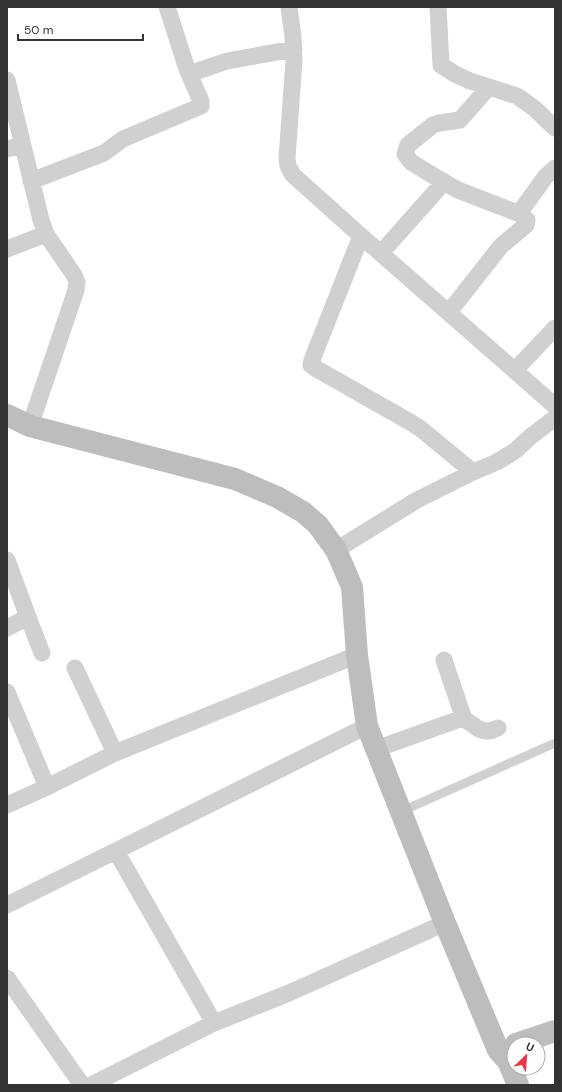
<svg xmlns="http://www.w3.org/2000/svg" width="562" height="1092" font-family="'DM Sans',sans-serif">
<rect width="100%" height="100%" fill="#fff"/>
<g fill="none" stroke-linecap="round" stroke-linejoin="round">
<path stroke="#d0d0d0" stroke-width="9" d="M400,812L555,743"/>
<path stroke="#d0d0d0" stroke-width="17" d="M289,7L293,37L294,61L287,158L288,166L293,175L361,236L555,406
M438,7L441,65L455,74L470,81L517,96L534,108L555,128
M189,74L227,61L294,49
M7,80L41,220L46,234L74,275L77,282L76,290L30,426
M489,87L460,120L439,123L433,125L408,145L405,154L411,162L437,178L458,190L520,214
M7,149L23,145
M31,181L104,153L123,139L201,106V101L187,69L167,7
M361,236L312,360L311,365L315,368L410,422L421,429L473,472
M7,249L46,234
M381,253L444,182
M449,312L501,246L526,225L527,220L520,214V212L546,176L555,168
M515,370L555,328
M336,550L417,500L473,472L497,462L515,451L530,437L555,418
M7,560L28,617L42,653
M7,628L28,617
M444,660L464,719
M75,668L115,753
M7,692L47,787
M376,749L460,719C471,719 476,732 488,731C491,731 495,729 498,728
M7,805L47,787L115,753L357,655
M116,851L214,1023
M7,905L367,726
M7,978L82,1085
M91,1085L214,1023L289,993L445,923"/>
<path stroke="#bdbdbd" stroke-width="22" d="M7,415L30,426L235,479L277,497L303,512L318,525L336,550L352,587L357,655L367,726L445,923L498,1050L508,1061L518,1085
M516,1044L555,1031"/>
</g>
<rect width="562" height="1092" fill="none" stroke="#333333" stroke-width="16"/>
<g transform="translate(526 1056) rotate(25)"><circle r="19" fill="#ffffff" stroke="#adadad"/>
<path d="M0-3L7 15L0 10L-7 15Z" fill="#e63946"/>
<text y="-6" font-size="11" font-weight="bold" text-anchor="middle" fill="#333333">U</text>
</g>
<path d="M18 34v6h125v-6" fill="none" stroke="#333333" stroke-width="2"/>
<text x="24" y="34" font-size="12" fill="#333333" stroke="#ffffff" stroke-width="3" paint-order="stroke">50 m</text>
</svg>
